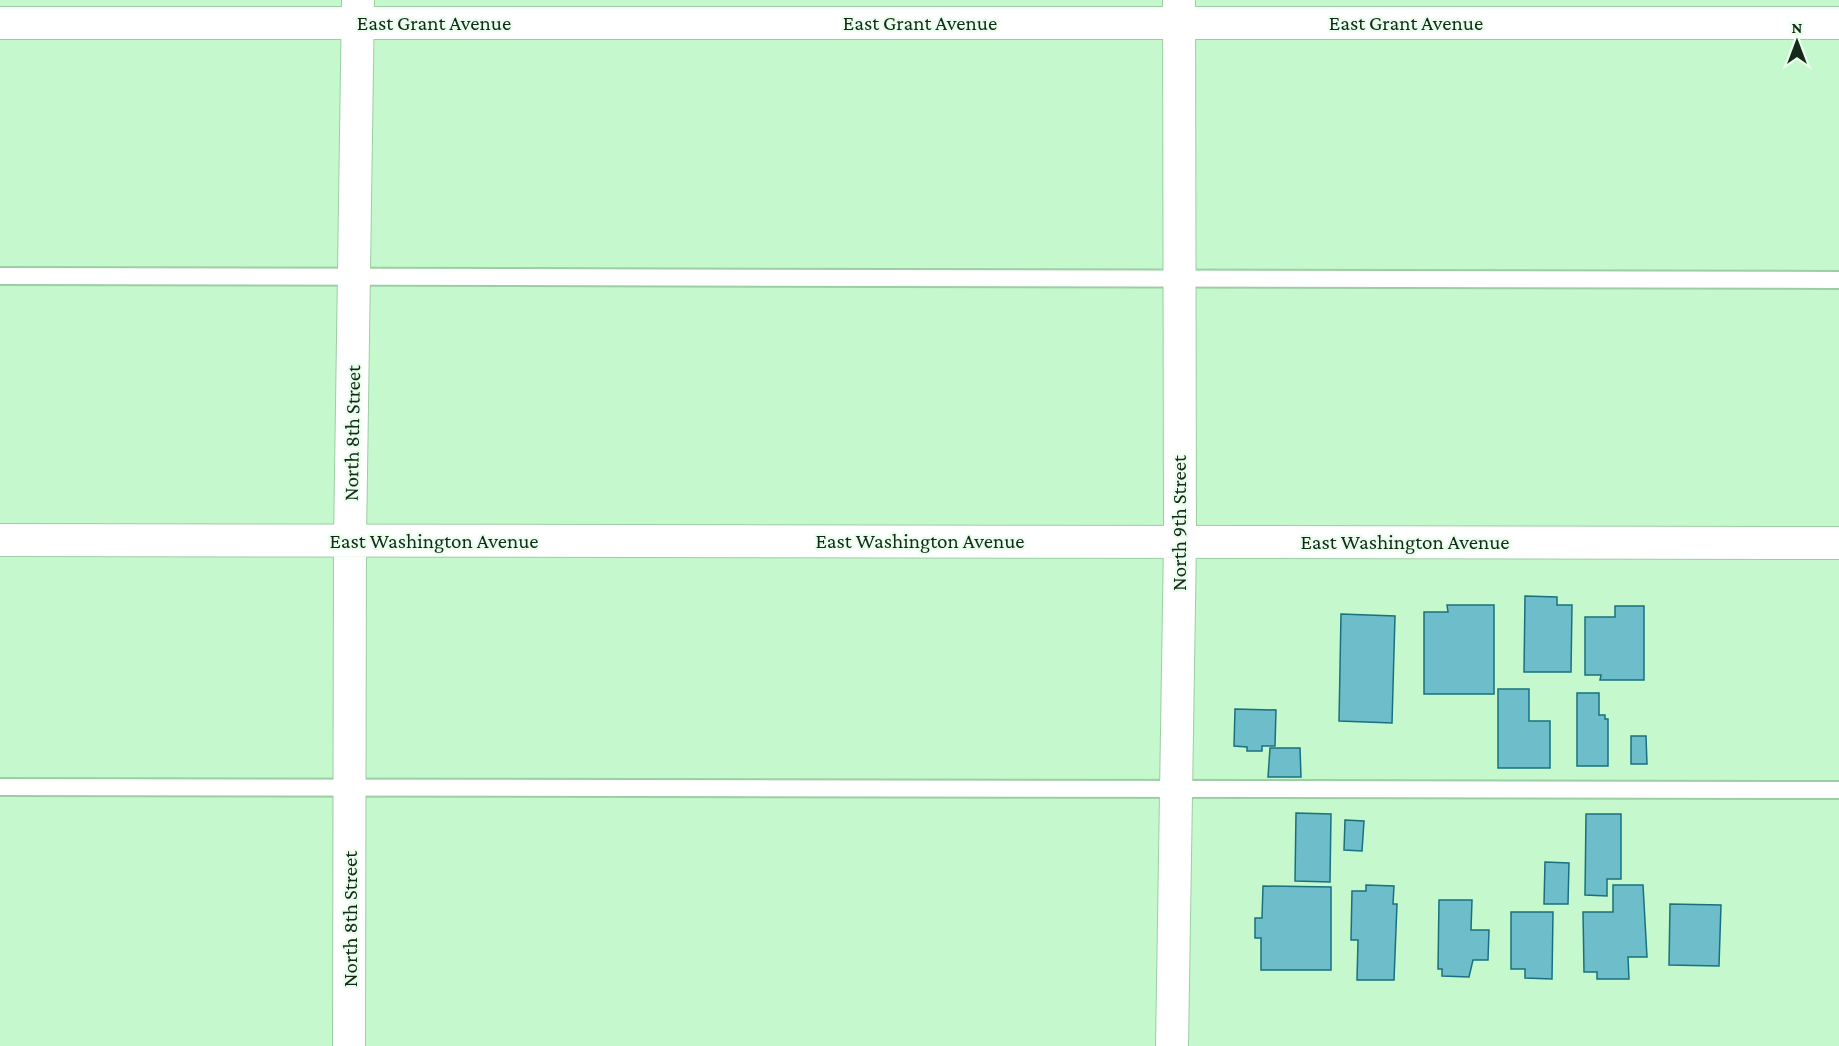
<svg xmlns="http://www.w3.org/2000/svg" width="1839" height="1046" font-family="'Crimson Pro',serif">
<rect width="100%" height="100%" fill="#c5f9cd"/>
<path fill="#6ebdca" stroke="#19717e" stroke-width="1.5" d="M1525,596L1557,597V605H1572L1571,672H1524Z
M1447,605H1494V694H1424V612H1448Z
M1615,606H1644V680H1600L1601,675H1585V617H1615Z
M1341,614L1395,616L1392,723L1339,721Z
M1498,689H1529V721H1550V768H1498Z
M1577,693H1599V715H1605V719H1608V766H1577Z
M1235,709L1276,710L1275,746H1262V751H1247V747L1234,746Z
M1631,736H1646L1647,764H1631Z
M1270,748H1300L1301,777H1268Z
M1296,813L1331,814L1330,882L1295,881Z
M1586,814H1621V879H1607V896L1585,895Z
M1345,820L1364,821L1362,851L1344,850Z
M1545,862L1569,863L1568,904H1544Z
M1366,885L1394,886L1393,904H1397L1394,980H1357L1358,940H1351L1352,891H1366Z
M1613,885H1643L1647,957H1628L1629,979H1597V972H1584L1583,912H1613Z
M1263,886L1331,887V970H1261V938H1255V918H1262Z
M1439,900H1472L1471,930H1489L1488,960H1473L1469,977L1442,976V969H1438Z
M1670,904L1721,905L1719,966L1669,965Z
M1511,912H1553L1552,979L1525,978V969H1511Z"/>
<g fill="none" stroke-linecap="round" stroke-linejoin="round">
<defs>
<path id="lane" d="M0,276L1839,280
M0,787L1839,790"/>
<path id="street" d="M0,23H1839
M0,540L1839,543
M349,1046L350,541L358,0
M1172,1046L1180,542L1179,0"/>
</defs>
<use href="#lane" stroke="#9bcea3" stroke-width="20"/>
<use href="#street" stroke="#9bcea3" stroke-width="34"/>
<use href="#lane" stroke="#fff" stroke-width="16"/>
<use href="#street" stroke="#fff" stroke-width="32"/>
</g>
<g text-anchor="middle" dominant-baseline="central" stroke-width="4.5" stroke-linejoin="round" paint-order="stroke">
<g font-size="21" fill="#152919" stroke="#e9feec">
<text x="434" y="23">East Grant Avenue</text>
<text x="920" y="23">East Grant Avenue</text>
<text x="1406" y="23">East Grant Avenue</text>
<text transform="translate(352 433) rotate(-89)">North 8th Street</text>
<text transform="translate(1179 523) rotate(-90)">North 9th Street</text>
<text x="434" y="541">East Washington Avenue</text>
<text x="920" y="541">East Washington Avenue</text>
<text x="1405" y="542">East Washington Avenue</text>
<text transform="translate(350 919) rotate(-90)">North 8th Street</text>
</g>
</g>
<g transform="translate(1797 42)" stroke="#e9feec" stroke-width="4.5" paint-order="stroke">
<path d="M0-4.5L10 22L0 15L-10 22Z" fill="#152919"/>
<text y="-9" font-size="16" font-weight="bold" text-anchor="middle" fill="#152919">N</text>
</g>
</svg>
